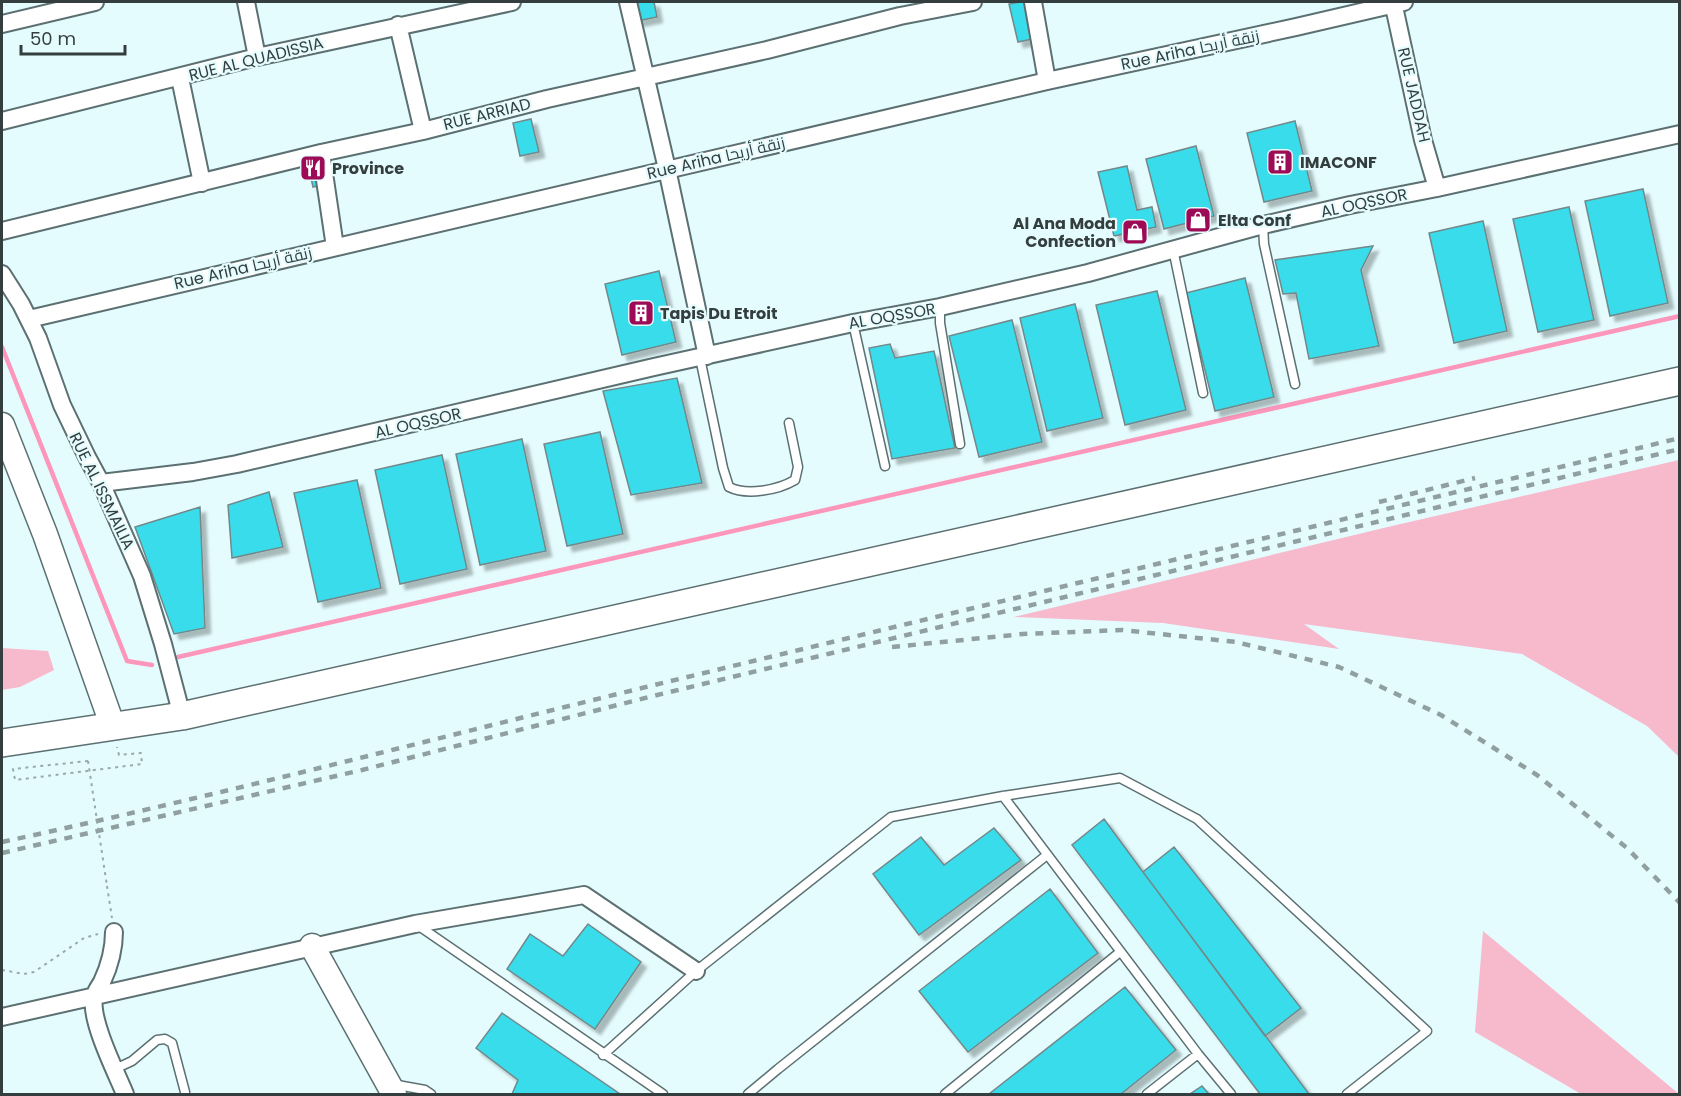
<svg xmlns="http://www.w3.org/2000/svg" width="1681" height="1096" font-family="Poppins,Cairo,sans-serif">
<defs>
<filter id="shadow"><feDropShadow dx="5.5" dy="5.5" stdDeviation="1.5" flood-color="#0004"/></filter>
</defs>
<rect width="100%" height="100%" fill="#e5fcfe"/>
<path fill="#f7b9cc" d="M1679,460V757L1647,726L1522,654L1304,624L1339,649L1163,623L1014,617L1392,526Z
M2,648L48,651L54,670L20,687L2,690Z
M1483,931L1679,1094H1581L1475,1032Z"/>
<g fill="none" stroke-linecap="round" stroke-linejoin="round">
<path stroke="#fc96ba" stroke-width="4.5" d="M2,347L127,661L152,665
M178,657L1680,316"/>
</g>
<path fill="#39dcea" stroke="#73888a" stroke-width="1.5" filter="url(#shadow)" d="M633,2H654L657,17L637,21Z
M1020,2H1028L1037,38L1018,42L1009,4Z
M531,119L539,152L520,156L513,123Z
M1295,121L1312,191L1264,202L1247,133Z
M1196,146L1214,216L1164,229L1146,159Z
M1127,166L1137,210L1152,207L1156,227L1114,236L1098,172Z
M318,167L322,185L313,187L309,169Z
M1643,189L1668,303L1610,316L1585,201Z
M1569,207L1594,320L1538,332L1513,219Z
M1483,221L1507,331L1454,343L1429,233Z
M1373,246L1361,270L1379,346L1309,359L1296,293L1283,294L1275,260Z
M659,271L676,342L622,355L605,284Z
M1245,278L1274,397L1215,411L1186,293Z
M1157,291L1186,410L1125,425L1096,305Z
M1075,304L1103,418L1047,431L1020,318Z
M1012,320L1042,442L979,457L949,336Z
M890,344L895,358L934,351L955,448L892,459L869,348Z
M677,378L702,483L631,495L603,391Z
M600,432L623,534L567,546L544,444Z
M522,439L546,551L480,565L456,454Z
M442,455L467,569L400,584L375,470Z
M357,480L381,588L318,602L294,493Z
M269,492L283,547L232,558L228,505Z
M200,507L205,628L174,634L135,527Z
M1104,819L1143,872L1309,1094H1260L1072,845Z
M994,828L1021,860L919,935L873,874L921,837L944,865Z
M1174,847L1301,1008L1265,1036L1143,872Z
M1050,889L1098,953L968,1052L919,991Z
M588,924L641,962L595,1029L507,969L530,934L563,956Z
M1125,987L1176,1050L1121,1094H989Z
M502,1013L620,1094H512L518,1080L476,1048Z
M1202,1086L1209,1094H1190Z"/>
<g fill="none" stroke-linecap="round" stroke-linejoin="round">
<defs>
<path id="lane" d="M1263,225L1264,244L1295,384
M1173,249L1203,393
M940,307V323L960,444
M853,323L885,466
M700,358L723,468L729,487C747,496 778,490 795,480L798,467L789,423
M1003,796L1198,1054L1231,1094
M416,924L663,1094
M603,1055L696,971L891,817L1003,796L1120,778L1197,819L1427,1031L1347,1094
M115,1069L132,1061L157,1040L165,1039L172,1043L185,1092
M392,1084L425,1090L431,1094
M748,1094L778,1069L1047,855
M945,1094L1120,952
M1147,1094L1198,1054"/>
<path id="street" d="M246,2L257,57
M628,2L667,169L707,356
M1033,2L1047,81
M1393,2L1423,140L1437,188
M2,24L95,2
M398,25L423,131
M180,78L202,183
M2,121L257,57L512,2
M321,153L335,247
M2,231L321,153L423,131L547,99L767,50L900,16L973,2
M2,274L21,304L38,338L62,405L87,457L101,483L142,576L163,644L182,716
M29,319L1047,81L1296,27L1404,2
M101,483L193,472L237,464L654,367L853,323L940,307L1088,273L1263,225L1350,205L1437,188L1680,134
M114,932C114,949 109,967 102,982C99,987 95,992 94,998C90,1021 116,1072 125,1094
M2,1017L415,924L584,895L696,971"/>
<path id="secondary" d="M2,425L45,534L113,727
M312,946L394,1094"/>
<path id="primary" d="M2,743L182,716L1680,381"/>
</defs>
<use href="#lane" stroke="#5c7072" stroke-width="11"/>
<use href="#street" stroke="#5c7072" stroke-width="20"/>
<use href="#secondary" stroke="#5c7072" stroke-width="27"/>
<use href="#primary" stroke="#5c7072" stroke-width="30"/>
<path stroke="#98a9aa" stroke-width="2" stroke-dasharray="3 4.5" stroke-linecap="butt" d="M88,761L13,769L15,780L142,764L141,753L119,755L117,747
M107,886L112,918
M2,970L24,974L34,972L84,938L98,934"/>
<use href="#lane" stroke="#fff" stroke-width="8"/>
<use href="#street" stroke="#fff" stroke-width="16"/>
<use href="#secondary" stroke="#fff" stroke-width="24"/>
<use href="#primary" stroke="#fff" stroke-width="27"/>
<path stroke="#90a0a1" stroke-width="4.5" stroke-dasharray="8 8" stroke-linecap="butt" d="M1379,502L1475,478
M892,647L1023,634L1122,630L1236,642L1339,667L1441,715L1537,775L1627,848L1680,903
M2,842C216,796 429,740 642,688C988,604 1334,522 1680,438
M2,853L362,770L649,697L1680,449"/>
<path stroke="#98a9aa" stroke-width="2" stroke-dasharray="3 4.5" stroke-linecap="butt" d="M88,761L107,886"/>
</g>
<defs>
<symbol id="building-square" viewBox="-11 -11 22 22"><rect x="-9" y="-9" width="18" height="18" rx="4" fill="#9d0a56" stroke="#e5fcfe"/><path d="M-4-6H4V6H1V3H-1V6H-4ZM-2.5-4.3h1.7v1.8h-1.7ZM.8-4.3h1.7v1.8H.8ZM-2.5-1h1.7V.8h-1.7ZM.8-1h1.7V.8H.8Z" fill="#fff"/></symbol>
<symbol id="restaurant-square" viewBox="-11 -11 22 22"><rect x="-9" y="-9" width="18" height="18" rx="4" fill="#9d0a56" stroke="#e5fcfe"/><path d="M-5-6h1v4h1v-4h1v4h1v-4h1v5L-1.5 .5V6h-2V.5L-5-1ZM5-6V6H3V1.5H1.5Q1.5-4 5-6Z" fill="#fff"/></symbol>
<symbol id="shop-square" viewBox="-11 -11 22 22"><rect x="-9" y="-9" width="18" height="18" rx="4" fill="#9d0a56" stroke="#e5fcfe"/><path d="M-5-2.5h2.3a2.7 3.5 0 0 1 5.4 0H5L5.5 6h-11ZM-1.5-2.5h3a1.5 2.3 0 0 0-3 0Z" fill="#fff"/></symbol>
</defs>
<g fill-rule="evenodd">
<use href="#building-square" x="1265" y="147" width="30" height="30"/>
<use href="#restaurant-square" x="298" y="153" width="30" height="30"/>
<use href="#shop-square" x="1183" y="205" width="30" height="30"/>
<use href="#shop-square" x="1120" y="217" width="30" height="30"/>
<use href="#building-square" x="626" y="298" width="30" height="30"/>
</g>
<g text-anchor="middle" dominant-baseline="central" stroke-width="4.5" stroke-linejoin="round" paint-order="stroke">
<g font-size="16" fill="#353e3e" stroke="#e5fcfe">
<text transform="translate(1190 50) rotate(-12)">Rue Ariha زنقة أريحا</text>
<text transform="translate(256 59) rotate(-14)">RUE AL QUADISSIA</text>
<text transform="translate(1414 95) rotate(77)">RUE JADDAH</text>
<text transform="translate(487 114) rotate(-14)">RUE ARRIAD</text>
<text transform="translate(716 158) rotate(-13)">Rue Ariha زنقة أريحا</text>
<text transform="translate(1364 203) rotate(-12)">AL OQSSOR</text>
<text transform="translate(243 268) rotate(-13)">Rue Ariha زنقة أريحا</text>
<text transform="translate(892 316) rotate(-10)">AL OQSSOR</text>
<text transform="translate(418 423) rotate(-13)">AL OQSSOR</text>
<text transform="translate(102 491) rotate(64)">RUE AL ISSMAILIA</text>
</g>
<g font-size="16" font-weight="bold" fill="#353e3e" stroke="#e5fcfe" text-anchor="start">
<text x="1300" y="162">IMACONF</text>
<text x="332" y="168">Province</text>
<text x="1218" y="220">Elta Conf</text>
<text x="1116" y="223" text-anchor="end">Al Ana Moda<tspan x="1116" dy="18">Confection</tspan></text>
<text x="660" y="313">Tapis Du Etroit</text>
</g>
</g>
<rect width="1681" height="1096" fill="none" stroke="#353e3e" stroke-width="6"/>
<path d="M21 45v9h104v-9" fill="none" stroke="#353e3e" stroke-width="3"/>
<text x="30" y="45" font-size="18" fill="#353e3e" stroke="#e5fcfe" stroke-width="4.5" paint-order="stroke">50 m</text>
</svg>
